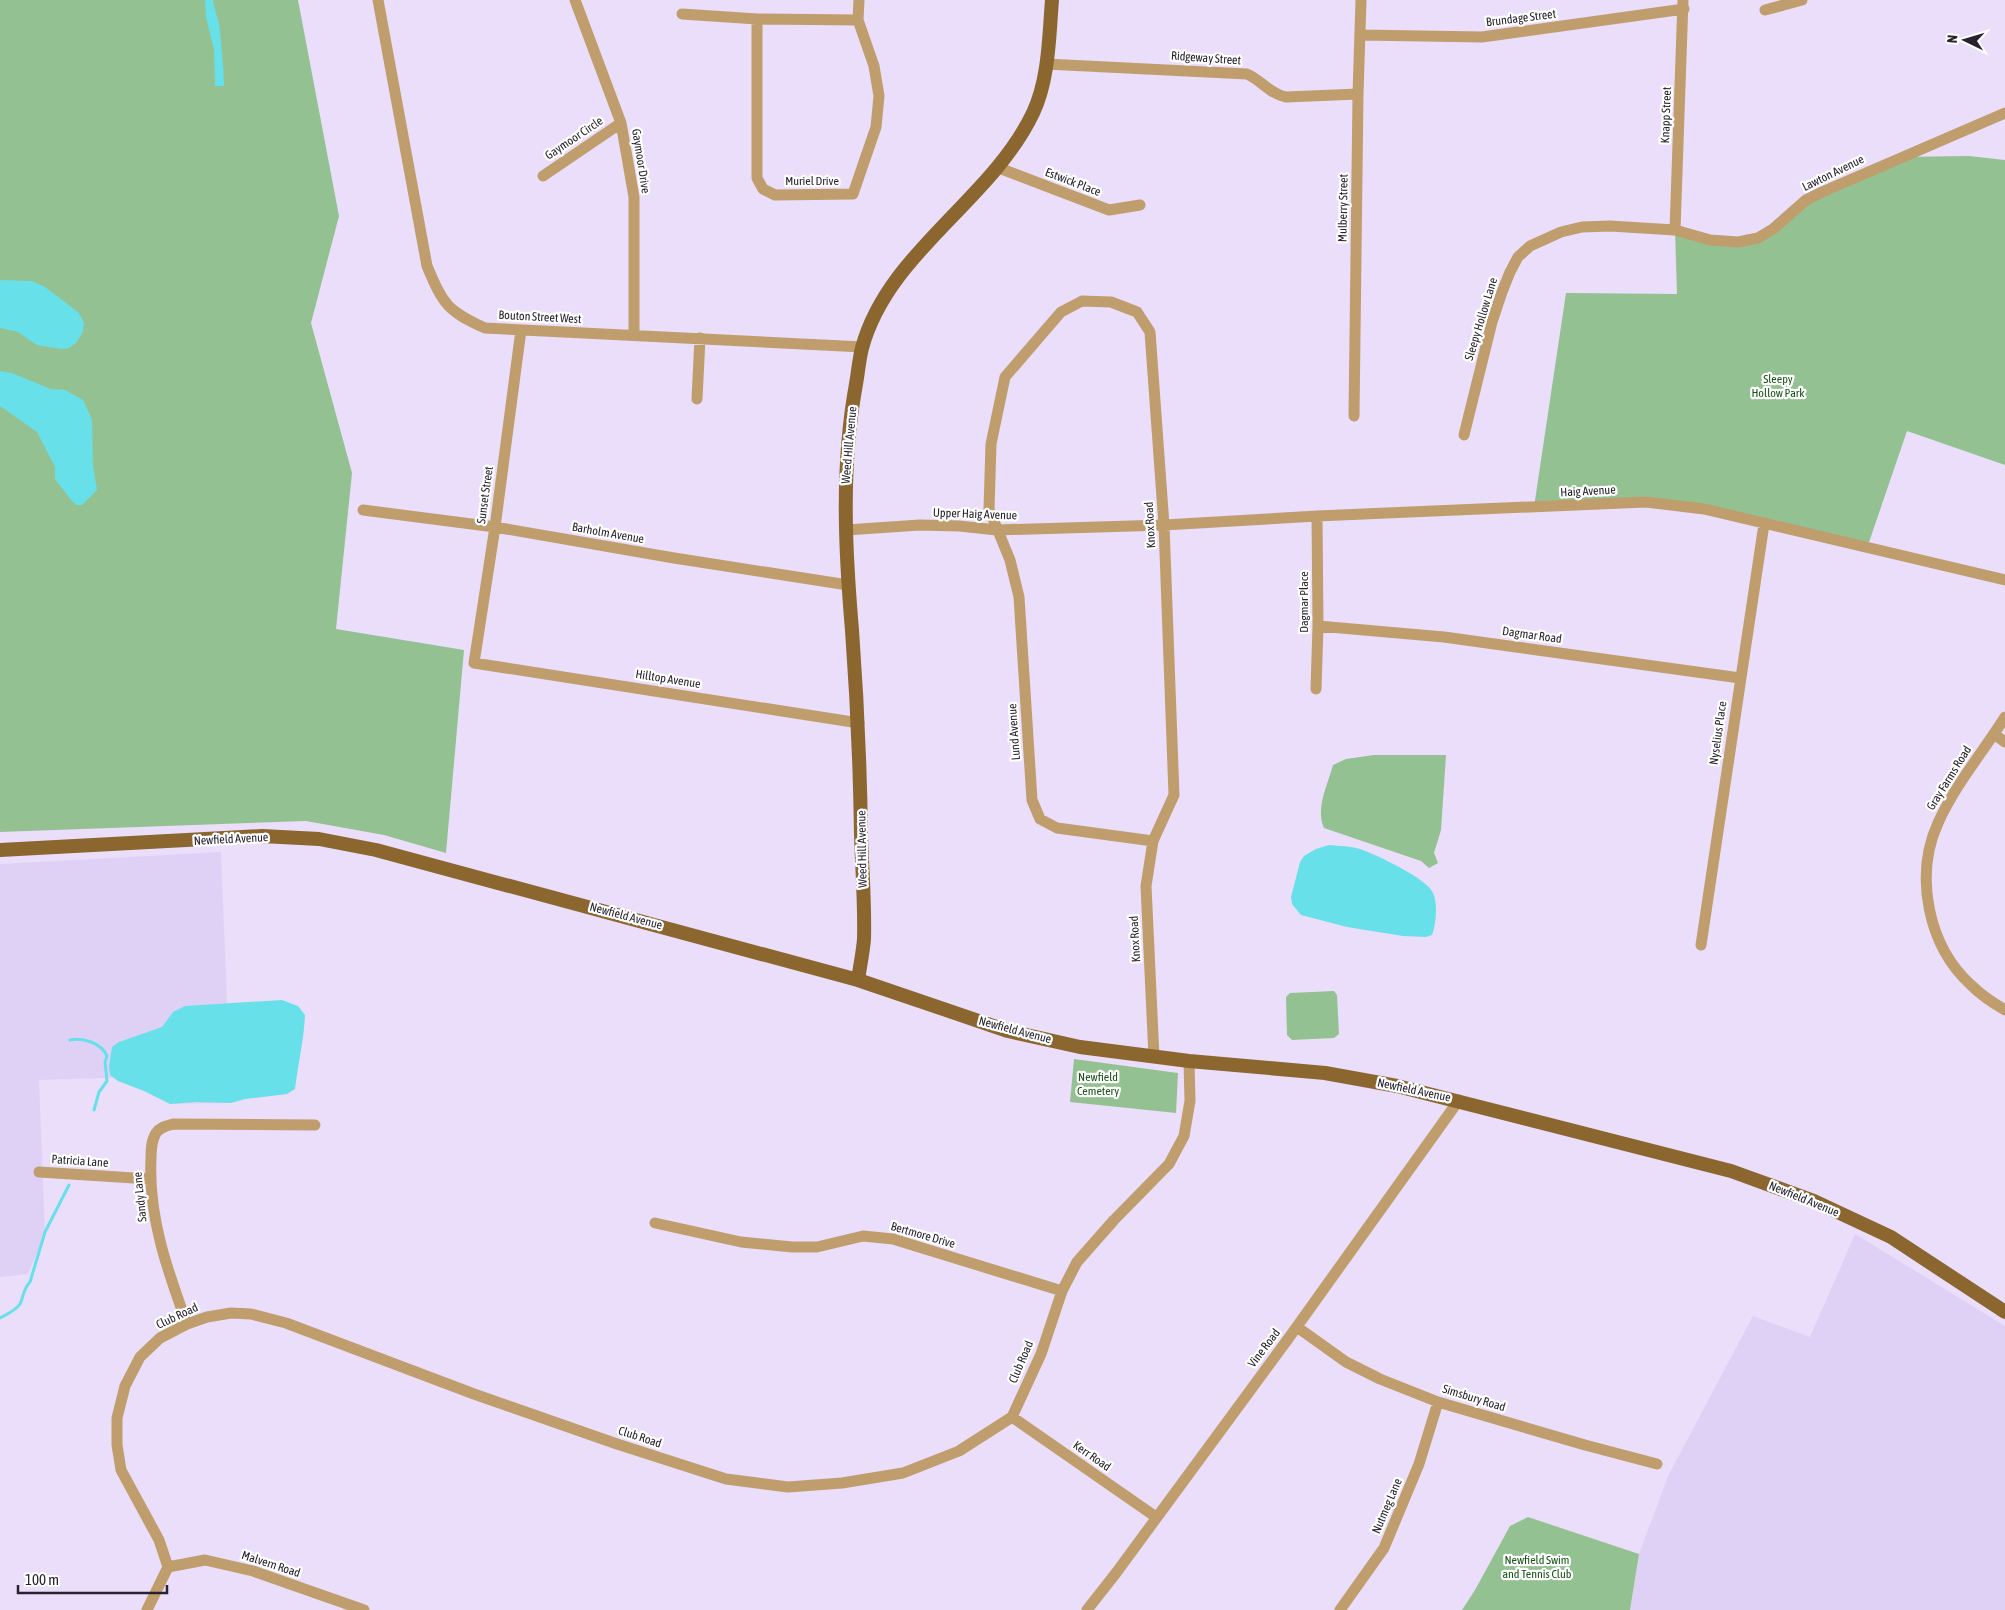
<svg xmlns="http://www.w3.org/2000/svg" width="2005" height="1610" font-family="'Asap Condensed',sans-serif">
<rect width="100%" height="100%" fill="#eadefb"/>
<path fill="#dfd1f5" d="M221,852L231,1103L170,1104L168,1076L39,1080L45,1233L28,1274L0,1277V864Z
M1855,1234L2005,1326V1610H1630L1639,1554L1669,1474L1753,1316L1810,1337Z"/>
<path fill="#94c191" d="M0,0H298L339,216L311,323L352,473L336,629L464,650L446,853L384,835L306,821L0,832Z
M1969,156L2005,160V465L1907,431L1867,548L1671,504L1534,507L1566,293L1677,294L1675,230L1693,236L1758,238L1806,200L1898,157Z
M1374,755H1446L1441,830L1434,853L1438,863L1429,868L1421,861L1324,828C1315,809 1328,784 1333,765L1346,759Z
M1334,991L1337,995L1339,1034L1334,1038L1292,1040L1287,1035L1286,997L1290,993Z
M1074,1059L1178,1073L1176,1113L1070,1102Z
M1528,1517L1639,1554L1630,1610H1462L1475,1590L1510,1526Z"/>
<path fill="#67e0e9" d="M205,0H213C214,10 219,20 220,30C221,48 224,67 224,86H215L214,50L206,17Z
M0,280L32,281L45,287L78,312L84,322L83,332L76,343L69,348L61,349L37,345L18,332L0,328Z
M0,371L12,373L51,389L65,390L83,400L92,420L93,466L97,490L82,505H76L72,501L55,479V467L37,432L0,406Z
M1329,845C1339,846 1350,846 1360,849C1375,854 1428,879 1433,893C1438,903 1436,925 1432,935L1426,937L1403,936L1347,927L1301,915L1292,904L1291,897L1300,862L1304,856L1316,849Z
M282,1000L298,1006L305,1015C304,1039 298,1064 295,1089L287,1094L245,1099L231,1103L196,1102L170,1104L144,1091L118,1081L110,1075L109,1066L112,1047L119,1042L162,1027L173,1012L185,1006Z"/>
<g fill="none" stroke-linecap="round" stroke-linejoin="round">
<path stroke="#67e0e9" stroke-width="3" d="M70,1040C83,1037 101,1043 107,1056L105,1062L107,1081L99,1092L94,1110
M0,1318C7,1314 15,1311 20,1304C24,1296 23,1289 30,1282L45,1232L69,1185"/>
<path stroke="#c09d6d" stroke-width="11" d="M378,0L427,266C443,304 447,311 485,328L863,347
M575,0L621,123L634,197V335
M1765,10L1802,0
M682,14L757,19L858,20
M757,19V178L763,189L775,195L853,194L876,127L879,96L874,66L858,20L859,0
M1360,35L1482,37L1684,9
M1046,64L1247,74C1261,80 1270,94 1286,97L1358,94
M999,168L1109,210L1140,205
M543,176L621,123
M1675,230L1683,0
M521,330L495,527L474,663L859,723
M697,399L700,338
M1354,416L1358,94L1361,0
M1464,435L1492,322L1502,292L1510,272L1518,257L1530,246L1561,232L1582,227L1610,226L1675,230L1710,240L1738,242L1758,238L1773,229L1806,200L1822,192L2005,113
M363,510L495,527L674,558L848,585
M846,530L920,525L959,526L997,530L1164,525L1317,516L1646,502L1704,509L2005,580
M1318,626L1444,637L1740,678
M1316,689L1318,626L1317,516
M2005,717C1983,752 1955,785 1938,823C1914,876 1928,946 1971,985C1981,995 1993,1003 2005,1010
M1994,734L2005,742
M1153,841L1057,828L1040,819L1032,800L1019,597L1010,560L989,509L991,444L1005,377L1061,312L1082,301L1111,302L1137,312L1150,332L1164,525L1174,795L1153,841L1146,886L1154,1057
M1701,945L1764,524
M39,1172L150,1179
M655,1223L741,1242L792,1247H817L863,1236L893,1239L1062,1291
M187,1324C168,1272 148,1217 151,1159C151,1151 151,1141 156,1133C160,1127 167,1126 173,1124L315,1125
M1297,1327L1346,1362L1380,1379L1438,1402L1585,1445L1657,1464
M1012,1417L1156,1517
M168,1567L205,1560L253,1571L364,1610
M147,1610L168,1567L159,1540L121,1470L117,1445V1418L125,1386L140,1357L160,1338L187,1324L207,1317L231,1313L251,1314L286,1323L474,1394L617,1444L726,1479L788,1487L842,1483L903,1473L959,1451L1012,1417L1041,1354L1062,1291L1077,1262L1114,1220L1169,1164L1184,1136L1190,1101L1189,1061
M1087,1610L1116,1573L1288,1339L1459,1100
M1340,1610L1384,1548L1419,1464L1438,1402"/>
<path stroke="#8b662f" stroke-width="14" d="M0,850L262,836L319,839L376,850L858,980L1008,1031L1080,1047L1189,1061L1325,1073L1397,1086L1731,1171L1814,1201L1891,1237L2005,1312
M858,980C860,966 863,952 864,939C865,904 862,868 861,834C860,765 857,698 852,630C845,548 841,466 856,384C858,373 859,360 862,348C888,252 991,201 1033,113C1049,79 1049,37 1052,0"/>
</g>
<g text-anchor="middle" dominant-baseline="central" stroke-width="4.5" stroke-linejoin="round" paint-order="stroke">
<g font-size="12" fill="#27222d" stroke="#fff">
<text transform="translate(1521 18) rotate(-7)">Brundage Street</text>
<text transform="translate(1206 58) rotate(4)">Ridgeway Street</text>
<text transform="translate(1666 115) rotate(-88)">Knapp Street</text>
<text transform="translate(574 138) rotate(-34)">Gaymoor Circle</text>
<text transform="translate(641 161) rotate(81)">Gaymoor Drive</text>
<text transform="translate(1833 173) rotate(-26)">Lawton Avenue</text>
<text x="812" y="181">Muriel Drive</text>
<text transform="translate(1073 182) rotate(21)">Estwick Place</text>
<text transform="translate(1343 208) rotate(-89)">Mulberry Street</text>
<text transform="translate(540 317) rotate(3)">Bouton Street West</text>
<text transform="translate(1481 319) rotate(-73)">Sleepy Hollow Lane</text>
<text transform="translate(849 445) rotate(-85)">Weed Hill Avenue</text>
<text transform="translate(1588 491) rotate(-3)">Haig Avenue</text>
<text transform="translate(485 495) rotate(-82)">Sunset Street</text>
<text transform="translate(975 514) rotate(2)">Upper Haig Avenue</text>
<text transform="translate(1150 525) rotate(-93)">Knox Road</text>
<text transform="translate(608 533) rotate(10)">Barholm Avenue</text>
<text transform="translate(1304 602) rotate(-90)">Dagmar Place</text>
<text transform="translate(1532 635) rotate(8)">Dagmar Road</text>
<text transform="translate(668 679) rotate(9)">Hilltop Avenue</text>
<text transform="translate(1014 732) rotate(-94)">Lund Avenue</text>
<text transform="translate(1718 733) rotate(-82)">Nyselius Place</text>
<text transform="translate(1949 778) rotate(-58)">Gray Farms Road</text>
<text transform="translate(231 839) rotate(-3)">Newfield Avenue</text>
<text transform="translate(862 849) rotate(-91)">Weed Hill Avenue</text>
<text transform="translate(626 916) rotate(15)">Newfield Avenue</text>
<text transform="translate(1135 939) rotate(-93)">Knox Road</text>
<text transform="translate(1015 1030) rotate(15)">Newfield Avenue</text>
<text transform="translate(1414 1090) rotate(12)">Newfield Avenue</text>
<text transform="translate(80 1161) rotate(4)">Patricia Lane</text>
<text transform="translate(140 1197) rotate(-96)">Sandy Lane</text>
<text transform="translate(1804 1199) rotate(22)">Newfield Avenue</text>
<text transform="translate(923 1235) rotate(16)">Bertmore Drive</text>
<text transform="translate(177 1316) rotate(-25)">Club Road</text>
<text transform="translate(1264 1348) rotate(-53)">Vine Road</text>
<text transform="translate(1021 1362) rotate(-67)">Club Road</text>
<text transform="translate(1474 1398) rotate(17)">Simsbury Road</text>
<text transform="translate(640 1437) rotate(18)">Club Road</text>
<text transform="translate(1092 1456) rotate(35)">Kerr Road</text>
<text transform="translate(1387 1506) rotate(-67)">Nutmeg Lane</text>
<text transform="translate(271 1564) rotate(18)">Malvern Road</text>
</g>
<g font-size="12" fill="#165316" stroke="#fff">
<text x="1778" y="379">Sleepy<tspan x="1778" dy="14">Hollow Park</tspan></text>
<text x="1098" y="1077">Newfield<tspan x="1098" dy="14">Cemetery</tspan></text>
<text x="1537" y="1560">Newfield Swim<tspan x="1537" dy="14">and Tennis Club</tspan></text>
</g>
</g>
<g transform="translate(1965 40) rotate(275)" stroke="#ffffff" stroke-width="4" paint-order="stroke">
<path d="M0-4L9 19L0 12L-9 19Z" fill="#27222d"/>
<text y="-8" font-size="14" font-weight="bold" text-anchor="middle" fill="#27222d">N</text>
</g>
<path d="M18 1585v8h149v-8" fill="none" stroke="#27222d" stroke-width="2.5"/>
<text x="25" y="1585" font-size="15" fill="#27222d" stroke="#ffffff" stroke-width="4" paint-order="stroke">100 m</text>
</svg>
